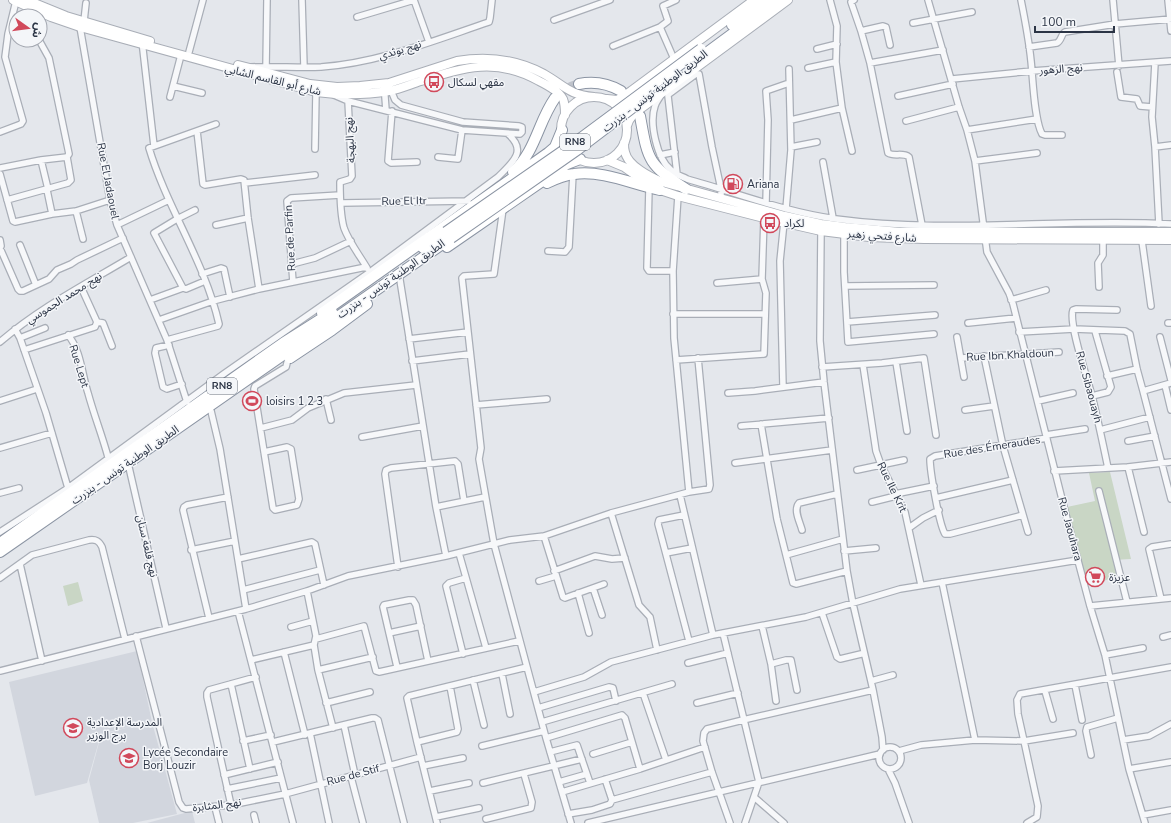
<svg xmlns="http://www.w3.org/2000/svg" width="1171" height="823" font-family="'Nunito Sans','Noto Sans Arabic',sans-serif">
<rect width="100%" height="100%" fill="#e4e7ec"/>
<path fill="#d2d6de" d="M137,651L152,722L177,814L133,823H99L89,780L101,735L133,726L101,734L87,783L35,796L9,682Z
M192,811L195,823H147Z"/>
<path fill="#c9d6c5" d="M1110,472L1131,559L1113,560L1117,577L1088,585L1067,507L1095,501L1089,473Z
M78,582L83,601L68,606L63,586Z"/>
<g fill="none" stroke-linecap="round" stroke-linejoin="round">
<path stroke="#bfc3cb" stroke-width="10" stroke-dasharray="10 5" stroke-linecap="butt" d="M555,98L571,87L579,84"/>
<defs>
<path id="street" d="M302,0L304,67
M830,0L837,26L836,62L842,108L852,151
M854,0L851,2L861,31L870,63L888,153C894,157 903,152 909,157L922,225
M928,0L959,107L967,130L975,161L987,252L1009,293L1013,304L1068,523L1090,606L1105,655L1129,769L1145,823
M1021,0C1025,20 1029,41 1031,61C1033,79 1034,119 1042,134L1045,135H1062
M1113,0L1119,66
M1168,0L1171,31
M86,3L84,21L80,27L110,200L117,225L167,340L187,402
M357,17L414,0L429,42
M554,20L610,0
M913,23L972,12
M660,27L668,21L663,6L676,0
M861,31L883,26L886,27L890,45
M142,41L154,146
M613,46L660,27L674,59
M1029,47L1057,43C1062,40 1061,34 1065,32L1115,24L1171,19
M817,49L837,44
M189,52L203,0
M870,63L943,50
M1155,63L1152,117L1155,147L1159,224
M251,67C275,66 298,68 321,67C379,63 435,40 489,22L490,18L492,0
M266,68L267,0
M808,68L836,62
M1117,72L1121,97L1137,99L1140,106L1152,107
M952,79L1032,71L1171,61
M384,84L386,110
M173,86L202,93
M334,95L348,101L462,130L520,134L522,132V127L519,126L463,122L401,105L395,100L390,88
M661,95C659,99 656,102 655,106C649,123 657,159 671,170C675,175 682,176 687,179C737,193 785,212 836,219C947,234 1060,218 1171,224
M898,96L953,84
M170,97L181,55
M348,101L352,176L350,179L340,182C340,196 340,214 344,228C349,242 360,256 367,268
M392,111L388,161L391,163L417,162
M791,120L842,108
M906,121L959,107
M967,130L1037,119
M197,131L203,184L205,185L241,179L244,180L248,218L259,289
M0,132L21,124L23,121L5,57L8,34L16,1
M791,147L817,142
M1155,147L1171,145
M315,149L316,92
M660,155L675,152
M438,157L458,159L462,130
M41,160L48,189
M975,161L1037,153
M823,162L833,218
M0,168L41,160L67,157
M0,174L13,221L15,222L52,214L76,211L110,200
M677,174L668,96L669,94L696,74H699L712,147L721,189V199
M245,183L315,175
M649,188L647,268L649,271H673
M47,190L52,214
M7,200L68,183L71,180L67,157L69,154L49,58L39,40
M341,203L468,201
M766,203L768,120L766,91L789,83
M503,209L494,274L464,276L462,278L481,448L479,459L494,544L546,738L571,823
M786,209L791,150L789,69
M195,210L177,219L154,233L183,288L186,289L205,281
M76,211L83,239
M117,225L169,200
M216,225L248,218
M844,234V272L848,342L934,334
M0,240L1,246L0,248
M1142,241L1151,306
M20,245L36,285
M0,248L18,289L20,291H23L49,279L57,270L71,264L77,260L123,238
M548,251L565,252L569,247L573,174
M292,264L315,258L351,241
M202,274L221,268L224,269L230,297
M400,280L436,507L446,556
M293,282L287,201L291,198L340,195
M717,283L762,279
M845,286L934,285
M1099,287L1098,263L1103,255V240
M150,300L183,288
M1011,300L1046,290
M673,314H764
M159,320L213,301L259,289L366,267
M97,322L103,323L112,346
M847,322L935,315
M968,323L1016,318
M1168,323H1171
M15,329L20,338L46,413L68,488
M1019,332L1074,329L1125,331L1130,334L1137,369L1143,391L1171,499
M68,335C81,350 82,375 88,393C94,415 102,435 108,457
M957,337L964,377
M1160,337L1171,380
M20,338L45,328
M409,339L468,332
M167,340L218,326L219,324C205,262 167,208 149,148L216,124
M0,342C39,308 86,284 131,257
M169,345L156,348L155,353L163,387L167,389L182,384
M24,350L95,327L97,322L81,287
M984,356L1003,446L1028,532
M961,358L1059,352
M676,360L764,354L766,293L762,279L764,218
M412,361L470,354
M896,362L907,431
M863,365L876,451L881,465L905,512L921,585
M822,367L882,363L924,358L936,435
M1107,376L1137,369
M1165,385L1171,410
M783,387L780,261L784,222
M1143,391L1171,383
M728,393L755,391L824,382
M1092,396L1108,392L1111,387L1095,331
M326,399L331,420
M0,401L37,389
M1038,401L1073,393
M476,405L547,399
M965,410L994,406
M211,411L220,449L246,609
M761,424L777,519L793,583L796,584L847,571
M741,426L829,418
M261,428L292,420L308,408L344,393L416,385
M1100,430L1150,417
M1046,435L1085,429
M362,437L423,426
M1128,441L1155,436
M0,448L52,433
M264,452L287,447L291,449L299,499L297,505L275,510L273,508L254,389L255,386L286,367L288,359
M128,463L166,628
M735,463L832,450
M1128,467L1144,532
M1108,468C1103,444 1098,420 1092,396C1088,380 1068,323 1073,310L1076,309L1117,310
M857,470L904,460
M1054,471L1128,467L1171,462
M1099,491L1127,602
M689,492L709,489L710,485L698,358
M0,493L19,488
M895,494L934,486
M680,495L713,635
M936,498L1013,480
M872,502L896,496
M436,507L485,497
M611,513L639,605L650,617L657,650
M684,515L659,520L658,524L689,641
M1023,515L950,534H945C939,524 930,471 930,459L935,456L1047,438
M909,528L923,518L939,510
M802,530C800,522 793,510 799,503L837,494
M0,532L68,488L225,373L370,272L498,177C512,163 528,151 508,134
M544,536L563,597L565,598L604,584
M191,550L235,541
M844,551L876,548
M459,553L486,648
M666,553L692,548
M786,555L843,539
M238,559L312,542L315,544L324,585
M20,564L42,661
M398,567L385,474L386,470L391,468L455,461L458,464L464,501
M554,571L595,556L612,559L625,558
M0,578L32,555L89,540C96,539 99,541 102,547L125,639
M539,581L556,576
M942,582L975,740
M593,588L602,615
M243,590L320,570
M307,591L316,636L314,645L318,670L333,728
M578,593L589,633
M1161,599L1149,549L1152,547L1171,544
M1090,606L1171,598
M238,611L293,823
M822,613L837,657L840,659L861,654
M209,618L183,510L184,507L187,505L228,497
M762,626L771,664L776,701
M291,627L313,621
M389,633L421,626
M723,633L759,782L745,823
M136,636L179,802L183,808L186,809L231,805L285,794L421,757
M1163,637L1171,635
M316,639L364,626L376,671L379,672L519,641
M284,652L305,735
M463,654L446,586L449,583L466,578
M1105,655L1143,648
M251,660L314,645
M688,663L728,653
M771,664L786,660H791L797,690
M397,667L383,607L384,605L409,600H413L416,605L428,661
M318,670L373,657
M0,671L246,609L307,591L348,576L446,556L510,540L544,536L611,513L689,492L674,338L673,271L678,196
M502,674L510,714
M473,680L484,725
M871,681L893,675
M231,684L250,769
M1075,685L1082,720
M873,690L882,737L883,750
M1045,691L1053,719
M534,692L584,677L611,662L713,635L806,617L900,589L1078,560
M643,693L666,760
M326,703L370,692
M697,703L738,693
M538,708L609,687L613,688L616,701
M542,722L672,684
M344,725L355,775
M310,733L329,823
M1073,733L1024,741L1018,714L1017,700L1020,694L1171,667
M546,738L622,715L625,718L640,769
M1123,740L1149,736L1171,724
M243,741L271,735
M273,742L372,718H375L378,720L404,823
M417,742L457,732L458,729L450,686
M482,746L544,731
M879 758a11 11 0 1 1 22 0a11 11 0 1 1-22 0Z
M899,751L921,745L975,740L1024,741L1038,806L1037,817L1027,823
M550,752L577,745L590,783
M593,754L632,742
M1091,755L1086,731L1087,727L1118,718
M423,766L463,758
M888,769L895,783L909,823
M1129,769L1171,762
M224,775L278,762
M351,777L363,823
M605,779L612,800
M559,782L587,774
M483,783L582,759
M227,789L281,778
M430,791L469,783
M562,792L640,769L705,747
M754,797L784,823
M231,805L207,697V693L209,690L256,677
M215,807L219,823
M568,814L592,810L610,804L612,800L712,772
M254,815L256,823
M1143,815L1171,810
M436,817L479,808
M486,819L531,808L532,802L524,774
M437,823L417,742L407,698L409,696L527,667
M588,823L880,754
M730,823L712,772L703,741L704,733L707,729L743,720L873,690L853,604L847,571L824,382L820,341L821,231"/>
<path id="secondary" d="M13,0L51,17L80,27L316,92C340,95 365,95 389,91C400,89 411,84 421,81C465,67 496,57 539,81C547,85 559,91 563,99C565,104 565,110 565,115
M27,0L66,16L150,41
M238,65L310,84L337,87L360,86L389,83L457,61C487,56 518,60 544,74C565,86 569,95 594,97
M561 130a33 33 0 1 1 66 0a33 33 0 1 1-66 0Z
M607,99L617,100L631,91L754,0
M627,126C629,117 636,112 643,107L788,0
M624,143C624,146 624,149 625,152C628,166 650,177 662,182L785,216L821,224L845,227L900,232H1171
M607,160L624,167L645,182L660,190L678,196L764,218L821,231L869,237L924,239L1171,240"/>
<path id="highway" d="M732,25L766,0
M705,54L778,0
M579,84C594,81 607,83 621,91
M640,116C648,160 647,164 686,189
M513,172C536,151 538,122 555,98
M547,183C555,179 565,175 574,174C603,170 632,184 660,190
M447,247L567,164L580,159
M423,248L446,232
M322,313L548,153L555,147L562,130
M290,358L332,330L367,304
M0,543L283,343L332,312
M0,552L451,238"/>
</defs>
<use href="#street" stroke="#a9aeb7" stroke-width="8"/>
<use href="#secondary" stroke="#a9aeb7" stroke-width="10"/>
<use href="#highway" stroke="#8b94a3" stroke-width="12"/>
<use href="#street" stroke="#f7f8fa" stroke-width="5.5"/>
<use href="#secondary" stroke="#fff" stroke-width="8"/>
<use href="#highway" stroke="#fff" stroke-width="10"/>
<defs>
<path id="highway-bridge" d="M446,232L573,144L701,49
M451,238L577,150L636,105"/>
</defs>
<use href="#highway-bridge" stroke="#8b94a3" stroke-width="12" stroke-linecap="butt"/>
<use href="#highway-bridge" stroke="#fff" stroke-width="10"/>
</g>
<defs>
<symbol id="bus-ring" viewBox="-11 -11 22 22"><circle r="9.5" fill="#f4f6f9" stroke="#d1495b" stroke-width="1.5"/><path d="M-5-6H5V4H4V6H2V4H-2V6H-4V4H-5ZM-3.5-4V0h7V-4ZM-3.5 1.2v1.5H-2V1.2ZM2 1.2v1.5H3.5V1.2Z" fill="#d1495b"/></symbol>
<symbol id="fuel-ring" viewBox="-11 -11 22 22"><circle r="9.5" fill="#f4f6f9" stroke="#d1495b" stroke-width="1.5"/><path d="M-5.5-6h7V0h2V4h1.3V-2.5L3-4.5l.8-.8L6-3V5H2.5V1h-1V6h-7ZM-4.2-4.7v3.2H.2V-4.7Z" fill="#d1495b"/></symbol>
<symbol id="stadium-ring" viewBox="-11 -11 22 22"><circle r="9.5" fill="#f4f6f9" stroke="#d1495b" stroke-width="1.5"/><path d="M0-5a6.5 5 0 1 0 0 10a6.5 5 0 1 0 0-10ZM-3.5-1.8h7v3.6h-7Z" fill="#d1495b"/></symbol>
<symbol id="supermarket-ring" viewBox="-11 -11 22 22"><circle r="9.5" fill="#f4f6f9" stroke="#d1495b" stroke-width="1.5"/><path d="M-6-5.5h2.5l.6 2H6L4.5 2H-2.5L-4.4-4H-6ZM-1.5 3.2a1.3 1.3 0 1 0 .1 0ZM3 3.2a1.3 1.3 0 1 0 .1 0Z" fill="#d1495b"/></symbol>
<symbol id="school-ring" viewBox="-11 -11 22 22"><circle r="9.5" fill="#f4f6f9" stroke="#d1495b" stroke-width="1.5"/><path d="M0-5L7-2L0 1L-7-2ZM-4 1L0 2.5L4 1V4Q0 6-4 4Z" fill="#d1495b"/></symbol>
</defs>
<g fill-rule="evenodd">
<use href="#bus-ring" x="423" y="71" width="22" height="22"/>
<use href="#fuel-ring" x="722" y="173" width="22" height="22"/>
<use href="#bus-ring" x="759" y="212" width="22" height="22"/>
<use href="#stadium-ring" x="241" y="390" width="22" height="22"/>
<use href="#supermarket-ring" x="1084" y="566" width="22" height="22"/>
<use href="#school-ring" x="62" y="717" width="22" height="22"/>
<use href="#school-ring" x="118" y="747" width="22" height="22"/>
</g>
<g text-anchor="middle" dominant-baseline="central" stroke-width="3" stroke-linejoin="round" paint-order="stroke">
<g fill="#f4f6f9" stroke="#676e7b" stroke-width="1">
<rect x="560" y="134" width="30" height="16" rx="3"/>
<rect x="207" y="378" width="30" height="16" rx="3"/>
</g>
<g font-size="10" font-weight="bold" fill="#2b3445">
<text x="575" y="142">RN8</text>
<text x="222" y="386">RN8</text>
</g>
<g font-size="11" fill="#2b3445" stroke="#f4f6f9">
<text transform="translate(400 50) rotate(-17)">نهج بوثدي</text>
<text transform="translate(1061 69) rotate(-4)">نهج الزهور</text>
<text transform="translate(273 80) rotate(14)">شارع أبو القاسم الشابي</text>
<text transform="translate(655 91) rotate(-37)">الطريق الوطنية تونس - بنزرت</text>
<text transform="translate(350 140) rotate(-93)">نهج البهجة</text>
<text transform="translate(108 181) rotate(79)">Rue El Jadaouel</text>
<text transform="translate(404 201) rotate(-1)">Rue El Itr</text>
<text transform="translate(882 236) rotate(4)">شارع فتحي زهير</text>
<text transform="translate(290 238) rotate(-93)">Rue de Parfin</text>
<text transform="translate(391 279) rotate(-35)">الطريق الوطنية تونس - بنزرت</text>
<text transform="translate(64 298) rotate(-32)">نهج محمد الجموسي</text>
<text transform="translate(1010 355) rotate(-3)">Rue Ibn Khaldoun</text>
<text transform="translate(79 366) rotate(73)">Rue Lept</text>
<text transform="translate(1089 387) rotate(75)">Rue Sibaouayh</text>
<text transform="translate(992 447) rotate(-9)">Rue des Émeraudes</text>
<text transform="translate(125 465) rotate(-35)">الطريق الوطنية تونس - بنزرت</text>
<text transform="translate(892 487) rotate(64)">Rue Ile Krit</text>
<text transform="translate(1070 529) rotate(75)">Rue Jaouhara</text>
<text transform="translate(147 546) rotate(77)">نهج قلعة سنان</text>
<text transform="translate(353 775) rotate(-15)">Rue de Stif</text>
<text transform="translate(217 805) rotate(-7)">نهج المثابرة</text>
</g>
<g font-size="11" fill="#2b3445" stroke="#f4f6f9" text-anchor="start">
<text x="448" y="82">مقهي لسكال</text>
<text x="747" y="184">Ariana</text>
<text x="784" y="223">لكراد</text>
<text x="266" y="401">loisirs 1 2 3</text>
<text x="1109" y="577">عزيزة</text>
<text x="87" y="722">المدرسة الإعدادية<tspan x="87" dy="13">برج الوزير</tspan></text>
<text x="143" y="752">Lycée Secondaire<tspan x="143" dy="13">Borj Louzir</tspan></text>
</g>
</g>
<g transform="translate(28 28) rotate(104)"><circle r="19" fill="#f4f6f9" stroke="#a4a8b1"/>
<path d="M0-3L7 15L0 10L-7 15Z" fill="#d1495b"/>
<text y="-6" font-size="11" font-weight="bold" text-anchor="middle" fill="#2b3445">ش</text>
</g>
<path d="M1035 26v6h79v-6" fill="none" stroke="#2b3445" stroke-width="2"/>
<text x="1041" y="26" font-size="12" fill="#2b3445" stroke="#f4f6f9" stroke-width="3" paint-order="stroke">100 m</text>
</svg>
